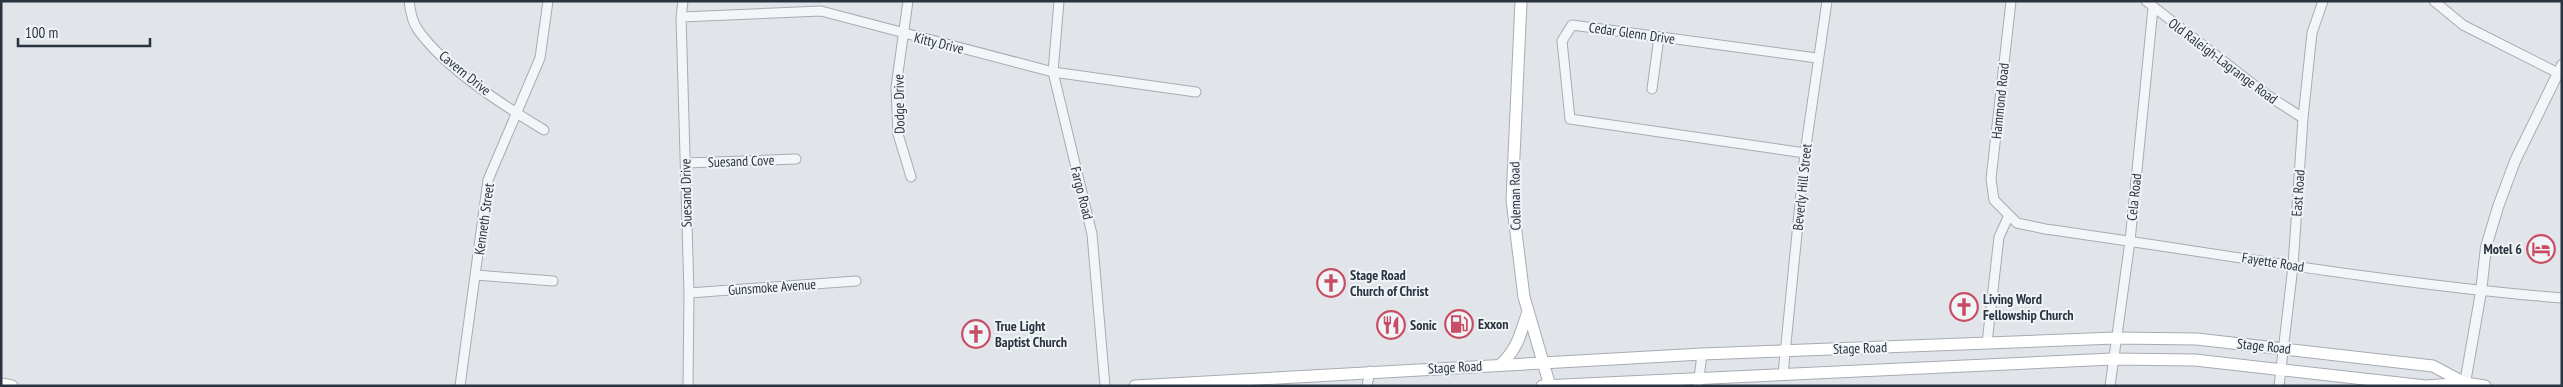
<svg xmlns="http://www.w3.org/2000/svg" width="2563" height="387" font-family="'PT Sans Narrow',sans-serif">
<rect width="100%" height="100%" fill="#e1e5e9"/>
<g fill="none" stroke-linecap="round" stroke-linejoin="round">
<defs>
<path id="minor" d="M409,1C410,10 413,23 418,30C446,69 503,105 544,130
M683,1L681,17L689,293L688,386
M908,1L896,87L898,134L911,177
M1059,1L1053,72L1092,234L1105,386
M2011,1L1991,179L1994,200L2017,223L2045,229C2217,253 2388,284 2562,298
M2146,1L2267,95L2303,118
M2434,1L2463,25L2558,73
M681,17L821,11L1053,72L1196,92
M1652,89L1659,37
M1805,153L1570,119L1562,41L1572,25L1817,58
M686,163L796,159
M476,275L553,281
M689,293L856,281
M1987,343L1999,237L2009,215
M1783,374L1805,153L1827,1
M460,386L488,180L540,58L548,1
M1367,386L1370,371
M1698,386L1702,354
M2110,386L2130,241L2153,8
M2279,386L2293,266L2303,118L2312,33L2323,1"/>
<path id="tertiary" d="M2465,383L2481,292L2486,247L2498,207L2515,161L2562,65"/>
<path id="secondary" d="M1521,1L1512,200L1524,297L1550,386
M1500,365C1518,349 1520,334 1528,312
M1,384L12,386
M1135,386L1702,354L2115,338L2197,339L2433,366L2465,383
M1542,386L2112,359L2195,360L2426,386L2465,383L2485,386"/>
</defs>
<use href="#minor" stroke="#a6acb3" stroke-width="11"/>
<use href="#tertiary" stroke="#a6acb3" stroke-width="12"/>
<use href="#secondary" stroke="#a6acb3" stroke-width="13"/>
<use href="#minor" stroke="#f4f5f8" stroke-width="9"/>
<use href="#tertiary" stroke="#f4f5f8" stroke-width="10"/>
<use href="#secondary" stroke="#fff" stroke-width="11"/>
</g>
<defs>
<symbol id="hotel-ring" viewBox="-11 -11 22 22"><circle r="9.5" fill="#f1f4f7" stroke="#c84d64" stroke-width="1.5"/><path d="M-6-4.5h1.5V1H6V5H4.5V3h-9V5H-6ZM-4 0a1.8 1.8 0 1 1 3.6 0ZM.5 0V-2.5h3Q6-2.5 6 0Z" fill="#c84d64"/></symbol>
<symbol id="church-ring" viewBox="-11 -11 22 22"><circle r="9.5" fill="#f1f4f7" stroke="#c84d64" stroke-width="1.5"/><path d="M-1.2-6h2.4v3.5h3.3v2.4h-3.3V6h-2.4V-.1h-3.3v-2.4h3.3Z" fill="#c84d64"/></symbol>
<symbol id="fuel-ring" viewBox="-11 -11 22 22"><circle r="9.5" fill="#f1f4f7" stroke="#c84d64" stroke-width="1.5"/><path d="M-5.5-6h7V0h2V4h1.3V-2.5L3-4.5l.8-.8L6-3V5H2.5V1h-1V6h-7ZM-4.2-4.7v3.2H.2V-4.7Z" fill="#c84d64"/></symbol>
<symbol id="restaurant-ring" viewBox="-11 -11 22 22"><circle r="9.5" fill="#f1f4f7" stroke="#c84d64" stroke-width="1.5"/><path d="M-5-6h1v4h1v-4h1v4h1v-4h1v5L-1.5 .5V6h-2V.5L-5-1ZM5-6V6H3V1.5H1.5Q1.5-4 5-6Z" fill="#c84d64"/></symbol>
</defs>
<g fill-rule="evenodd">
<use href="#hotel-ring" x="2525" y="233" width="32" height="32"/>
<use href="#church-ring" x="1315" y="267" width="32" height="32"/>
<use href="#church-ring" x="1948" y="291" width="32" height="32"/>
<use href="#fuel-ring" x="1443" y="308" width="32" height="32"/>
<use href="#restaurant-ring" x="1375" y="309" width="32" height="32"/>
<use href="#church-ring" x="960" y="318" width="32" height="32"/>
</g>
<g text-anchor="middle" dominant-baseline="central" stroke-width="4" stroke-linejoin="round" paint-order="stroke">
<g font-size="14" fill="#2a3340" stroke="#f1f4f7">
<text transform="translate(1632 33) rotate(8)">Cedar Glenn Drive</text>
<text transform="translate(939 43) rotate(14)">Kitty Drive</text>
<text transform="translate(2223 61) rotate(37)">Old Raleigh-Lagrange Road</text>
<text transform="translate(465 73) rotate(39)">Cavern Drive</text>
<text transform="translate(2000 101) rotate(-84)">Hammond Road</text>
<text transform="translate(899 104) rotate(-91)">Dodge Drive</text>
<text transform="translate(741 161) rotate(-2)">Suesand Cove</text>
<text transform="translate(1802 187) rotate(-84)">Beverly Hill Street</text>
<text transform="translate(686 193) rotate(-91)">Suesand Drive</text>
<text transform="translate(1082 193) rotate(76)">Fargo Road</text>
<text transform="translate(2298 193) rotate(-86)">East Road</text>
<text transform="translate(1515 196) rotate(-91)">Coleman Road</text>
<text transform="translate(2134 197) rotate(-84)">Cela Road</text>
<text transform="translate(484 219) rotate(-82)">Kenneth Street</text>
<text transform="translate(2273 262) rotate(9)">Fayette Road</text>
<text transform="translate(772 287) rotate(-4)">Gunsmoke Avenue</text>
<text transform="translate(2264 346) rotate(6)">Stage Road</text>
<text transform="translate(1860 348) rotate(-2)">Stage Road</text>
<text transform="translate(1455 367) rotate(-3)">Stage Road</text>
</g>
<g font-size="14" font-weight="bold" fill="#2a3340" stroke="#f1f4f7" text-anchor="start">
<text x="2522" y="249" text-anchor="end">Motel 6</text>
<text x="1350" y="275">Stage Road<tspan x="1350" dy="16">Church of Christ</tspan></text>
<text x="1983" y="299">Living Word<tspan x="1983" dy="16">Fellowship Church</tspan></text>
<text x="1478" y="324">Exxon</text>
<text x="1410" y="325">Sonic</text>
<text x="995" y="326">True Light<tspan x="995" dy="16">Baptist Church</tspan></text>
</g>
</g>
<rect width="2563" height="387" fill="none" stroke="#2a3340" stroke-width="5"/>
<path d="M18 38v8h132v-8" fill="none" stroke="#2a3340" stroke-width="2.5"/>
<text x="25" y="38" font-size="15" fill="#2a3340" stroke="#f1f4f7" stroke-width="4" paint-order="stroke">100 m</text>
</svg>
